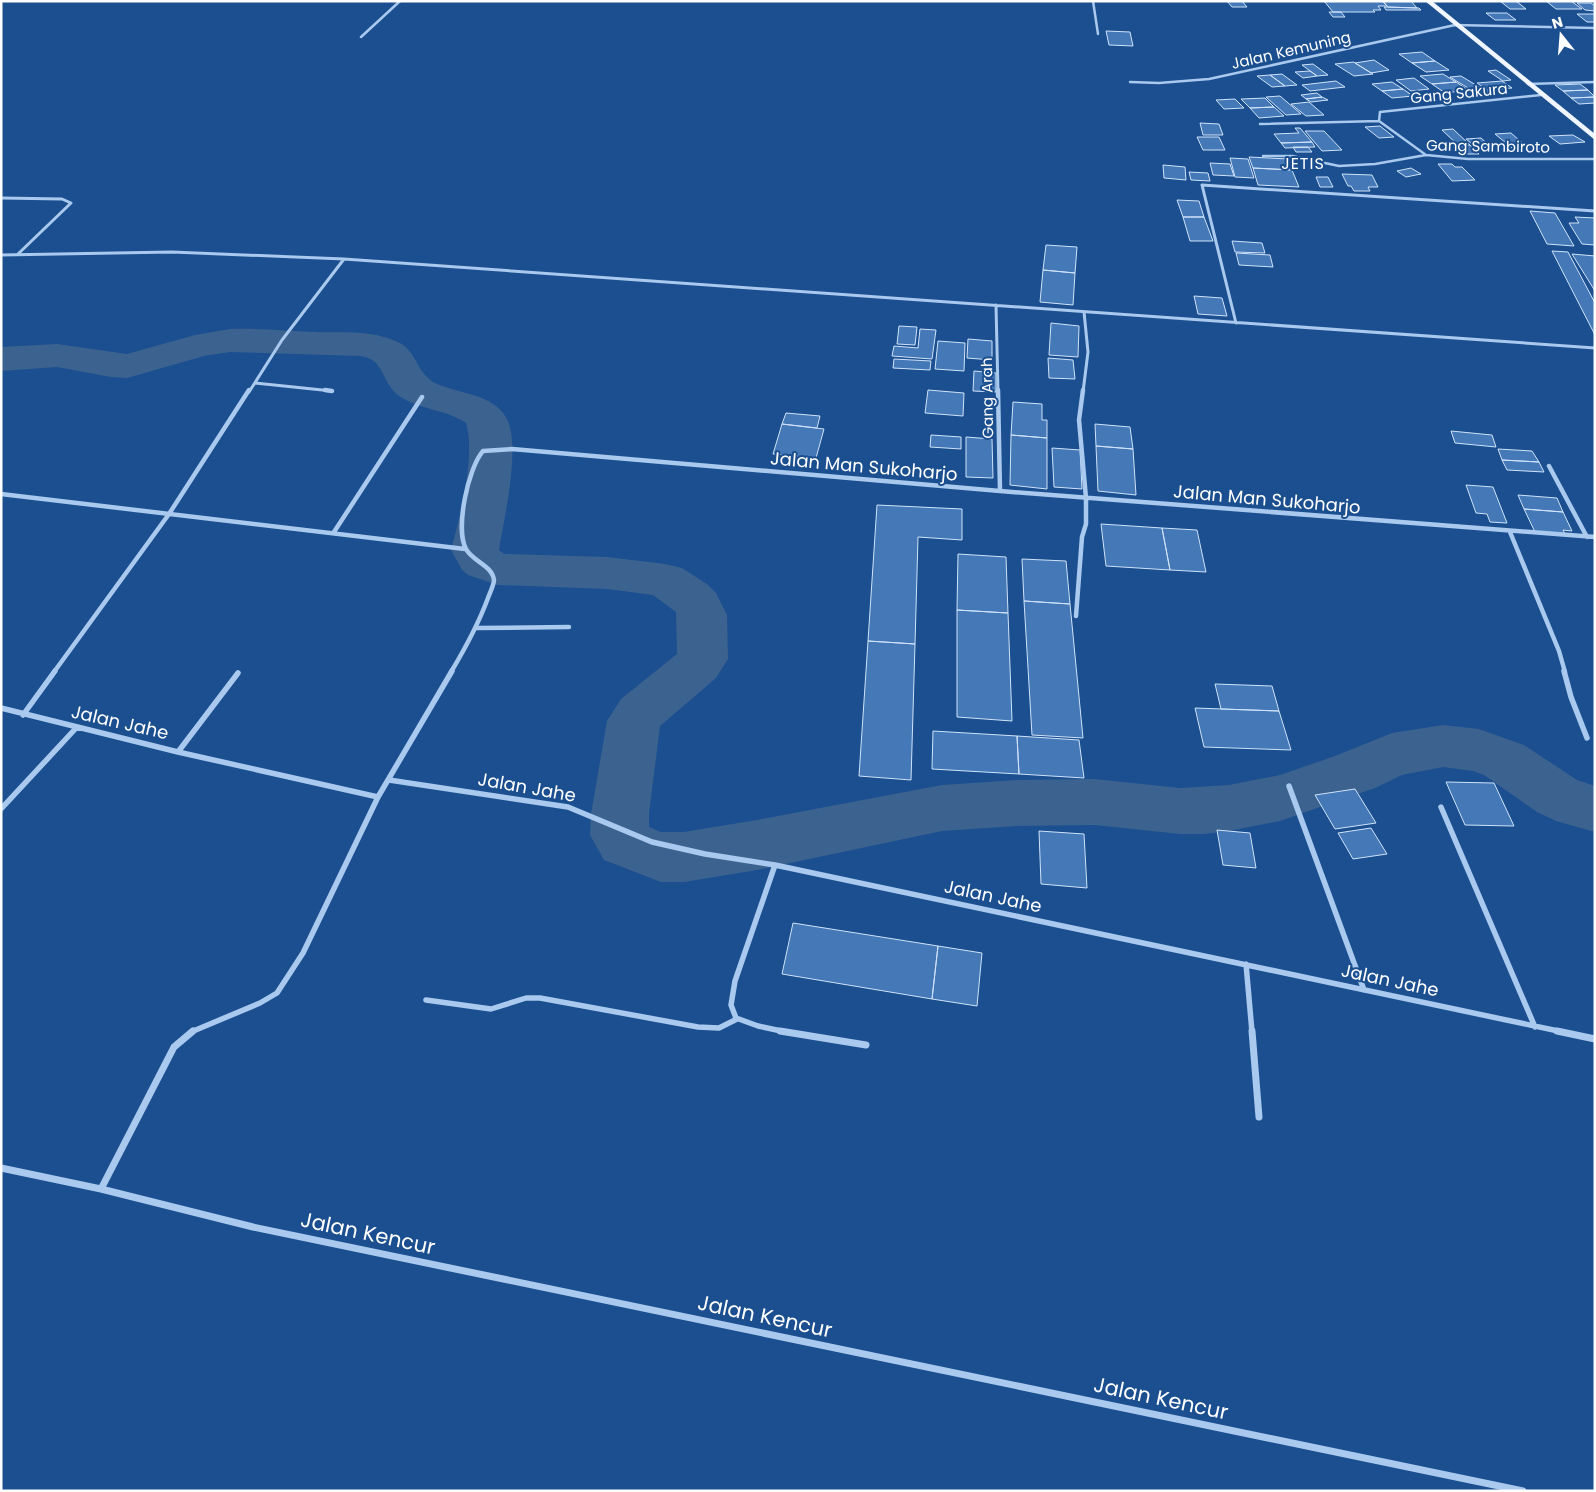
<svg xmlns="http://www.w3.org/2000/svg" width="1596" height="1492" font-family="Poppins,sans-serif">
<rect width="100%" height="100%" fill="#1b4f8f"/>
<g fill="none" stroke-linecap="round" stroke-linejoin="round">
<path fill="#3c6290" fill-rule="evenodd" d="M230,329C258,328 286,331 314,332C342,333 373,329 400,343C418,353 416,374 437,384C460,394 494,394 507,419C521,447 504,519 499,550L504,554L607,557L665,564L682,568L707,584L716,593L727,615L728,659L716,678L660,726L649,814V827L661,832H684L757,820L942,785L1017,780L1094,779L1180,788L1229,785L1280,775L1335,756L1392,733L1443,725L1479,729L1524,745L1577,780L1595,786V832L1556,821L1537,812L1484,775L1473,771L1443,767L1402,775L1375,788L1280,821L1229,831L1204,834H1180L1094,825L1017,826L942,831L757,870L684,882H661L604,860L590,835L591,814L607,721L621,699L677,654L676,612L653,595L607,589L498,585L468,575L462,570L451,550C460,517 476,455 466,423C446,409 418,410 398,395C381,382 385,359 360,356L230,352L204,356L127,378L111,377L57,367L1,371V347L57,344L127,354L195,335Z"/>
</g>
<path fill="#4478b7" stroke="#cfe3fa" d="M1227,1H1242L1247,7H1232Z
M1324,1H1382L1387,6H1378L1381,10H1373L1375,12H1333Z
M1383,1H1411L1417,8L1388,7Z
M1500,1H1516L1526,9H1510Z
M1546,1H1571L1582,9H1556Z
M1577,3H1591L1595,6V11L1585,10Z
M1384,7L1419,8L1421,10H1386Z
M1329,12H1341L1345,17H1333Z
M1486,13H1507L1516,20H1495Z
M1577,14H1595V22H1587Z
M1106,31L1130,32L1133,46L1109,45Z
M1422,52L1435,61L1412,63L1399,54Z
M1374,60L1389,70L1371,73L1355,63Z
M1435,61L1449,70L1426,72L1412,63Z
M1354,62L1355,63L1373,74L1354,76L1335,64Z
M1313,64L1328,75L1317,76L1302,65Z
M1496,70L1511,80L1503,81L1488,71Z
M1310,71L1317,76L1303,78L1295,72Z
M1282,74L1297,85L1285,86L1270,75Z
M1443,74L1456,82L1432,84L1420,76Z
M1270,75L1285,86L1272,87L1257,76Z
M1461,76L1489,93L1478,94L1450,77Z
M1414,78L1429,89L1411,91L1396,80Z
M1336,81L1345,87L1310,91L1302,85Z
M1502,81L1512,88L1487,90L1477,83Z
M1392,82L1403,89L1382,91L1372,84Z
M1456,82L1468,90L1445,93L1432,84Z
M1580,84L1588,90L1563,91L1555,85Z
M1403,89L1413,96L1392,98L1382,91Z
M1588,90L1595,97L1571,98L1563,91Z
M1317,93L1322,97L1306,99L1301,95Z
M1280,96L1301,114L1286,115L1266,97Z
M1322,97L1328,100L1311,102L1306,99Z
M1595,97V103L1579,104L1571,98Z
M1265,98L1274,107L1250,108L1241,99Z
M1235,99L1244,108L1224,109L1216,100Z
M1309,102L1324,115L1306,116L1291,104Z
M1274,107L1284,116L1259,118L1250,108Z
M1200,123L1219,124L1223,135H1203Z
M1380,126L1394,137L1379,138L1365,127Z
M1295,128H1300L1312,142L1281,143L1274,134L1299,133Z
M1453,129L1470,145H1458L1442,130Z
M1305,131H1324L1342,150L1322,151Z
M1511,133L1528,148H1512L1495,134Z
M1573,135L1585,142L1560,144L1549,136Z
M1197,137H1219L1225,150H1203Z
M1481,138L1491,147L1477,148L1466,139Z
M1312,142L1315,147L1285,148L1281,143Z
M1458,145H1470L1479,154H1467Z
M1293,147H1308L1312,152H1296Z
M1249,157L1289,159L1292,170L1253,168Z
M1230,158L1248,159L1254,178L1235,177Z
M1210,163L1230,164L1234,176L1213,175Z
M1438,164H1452L1455,167H1462L1475,180L1452,181Z
M1163,165L1185,167L1186,180L1164,178Z
M1253,168L1292,170L1299,187L1258,185Z
M1411,168L1421,174L1406,177L1397,171Z
M1189,172L1208,173L1210,181L1191,180Z
M1342,174L1372,175L1378,187H1368L1370,191H1354L1351,186H1348Z
M1316,177H1328L1333,187H1320Z
M1177,200L1199,201L1204,217H1183Z
M1530,211L1555,213L1574,246L1547,244Z
M1183,217H1204L1213,241H1190Z
M1575,217L1595,218V245L1582,244L1569,223H1579Z
M1232,241L1262,243L1265,253L1235,252Z
M1046,245L1077,247L1075,273L1043,270Z
M1552,251L1568,252L1595,303V335Z
M1236,253L1270,255L1273,267L1239,265Z
M1572,254L1595,256V291Z
M1043,270L1075,273L1073,305L1040,302Z
M1194,296L1222,298L1227,316L1198,314Z
M1051,323L1079,326L1078,357L1049,355Z
M899,326L917,327L915,345L897,344Z
M920,329L936,330L932,359L892,356L894,346L918,348Z
M968,339L992,341V360L967,358Z
M938,341L965,343L964,371L935,369Z
M1048,358L1073,360L1075,379L1049,378Z
M894,359L931,361L930,370L893,368Z
M974,371L996,373V392L973,391Z
M928,390L964,393L963,416L925,413Z
M1013,402L1042,404V420H1047V438L1011,435Z
M786,413L820,416L817,428L782,424Z
M782,424L824,429L816,458L773,454Z
M1095,424L1130,427L1133,449L1096,446Z
M1451,431L1492,435L1496,447L1455,443Z
M931,435L961,437V449L930,447Z
M1011,435L1047,438V489L1010,485Z
M966,437L992,439L993,478L966,477Z
M1096,446L1133,449L1136,495L1098,491Z
M1052,448L1080,450L1082,489L1054,487Z
M1498,449L1532,451L1539,462L1502,460Z
M1502,460L1539,462L1544,472L1507,470Z
M1466,485L1493,487L1507,523L1490,522L1487,514L1476,513Z
M1518,495L1557,498L1563,512L1524,509Z
M877,505L962,509V540L918,537L915,644L868,641Z
M1524,509L1563,512L1572,531L1563,530L1565,534L1535,532Z
M1101,524L1162,528L1170,570L1106,566Z
M1162,528L1197,530L1206,572L1170,570Z
M958,554L1006,557L1008,613L957,610Z
M1022,559L1066,561L1070,604L1024,601Z
M1024,601L1070,604L1083,738L1032,735Z
M957,610L1008,613L1012,721L957,717Z
M868,641L915,644L911,780L859,776Z
M1215,684L1272,686L1279,711L1221,709Z
M1195,708L1279,711L1291,750L1204,747Z
M933,731L1017,736L1019,774L932,769Z
M1017,736L1079,740L1084,778L1019,774Z
M1446,782L1494,783L1514,826L1465,825Z
M1355,789L1376,823L1335,829L1315,795Z
M1371,828L1387,854L1353,859L1338,833Z
M1217,830L1250,833L1256,868L1223,865Z
M1039,831L1084,834L1087,888L1041,884Z
M793,923L938,946L932,999L782,974Z
M938,946L982,953L977,1006L932,999Z"/>
<g fill="none" stroke-linecap="round" stroke-linejoin="round">
<path stroke="#a9c9ee" stroke-width="2.5" d="M1093,1L1098,34
M361,37L400,1
M1130,82L1159,83L1209,79L1455,25L1595,28
M1528,84L1595,82
M1260,124L1379,121
M1426,155L1379,121L1380,112L1541,95
M1263,156H1292L1339,166L1375,164L1426,155L1468,159H1595"/>
<path stroke="#a9c9ee" stroke-width="3" d="M1,198L62,199L71,203L18,254
M1,255L172,252L344,259L1595,348
M996,305L998,392
M1236,323L1202,185L1595,211
M255,383L332,391
M249,392L282,340L344,259
M1083,392L1088,352L1084,312"/>
<path stroke="#a9c9ee" stroke-width="4.5" d="M325,390L332,391
M998,390L1000,491
M1549,466L1587,537
M1,494L465,549
M334,532L422,397
M1510,532L1559,651L1565,672
M1076,616L1082,537L1086,524V498L1079,420L1083,390
M477,628L569,627
M54,672L169,514L249,390
M451,672C466,647 478,625 488,598C490,592 494,585 494,580C492,565 472,561 466,549C455,529 468,468 483,451L512,449L1000,491L1595,537"/>
<path stroke="#a9c9ee" stroke-width="5.5" d="M1564,671L1571,697L1587,738
M1,708L178,752L378,797
M23,715L55,671
M178,752L238,673
M389,780L568,807L652,842L705,854L775,865L1563,1032
M1289,786L1364,990
M1441,807L1535,1027
M1,809L77,727
M775,865L735,981L731,1005L736,1018L758,1026L786,1032
M1246,964L1252,1032
M426,1000L491,1009L526,998H540L698,1027L719,1028L737,1019
M191,1032L260,1003L277,993L303,953L378,797L452,671"/>
<path stroke="#a9c9ee" stroke-width="7" d="M780,1031L866,1045
M1252,1031L1259,1117
M1557,1031L1595,1039
M1,1168L101,1189L253,1227L1523,1491
M101,1189L174,1047L193,1031"/>
<path fill="#f0f6ff" fill-rule="evenodd" d="M1425,1H1432L1595,134V140Z"/>
</g>
<g text-anchor="middle" dominant-baseline="central" stroke-width="4" stroke-linejoin="round" paint-order="stroke">
<g font-size="15" fill="#fff" stroke="#1b4f8f">
<text transform="translate(1291 50) rotate(-13)">Jalan Kemuning</text>
<text transform="translate(1459 93) rotate(-6)">Gang Sakura</text>
<text transform="translate(1488 146) rotate(1)">Gang Sambiroto</text>
<text transform="translate(987 398) rotate(-91)">Gang Arah</text>
</g>
<g font-size="16" letter-spacing="1" fill="#fff" stroke="#1b4f8f">
<text x="1303" y="163">JETIS</text>
</g>
<g font-size="18" fill="#fff" stroke="#1b4f8f">
<text transform="translate(864 466) rotate(5)">Jalan Man Sukoharjo</text>
<text transform="translate(1267 499) rotate(5)">Jalan Man Sukoharjo</text>
<text transform="translate(120 722) rotate(13)">Jalan Jahe</text>
<text transform="translate(527 787) rotate(10)">Jalan Jahe</text>
<text transform="translate(993 896) rotate(12)">Jalan Jahe</text>
<text transform="translate(1390 980) rotate(12)">Jalan Jahe</text>
</g>
<g font-size="21" fill="#fff" stroke="#1b4f8f">
<text transform="translate(368 1233) rotate(12)">Jalan Kencur</text>
<text transform="translate(765 1316) rotate(12)">Jalan Kencur</text>
<text transform="translate(1161 1398) rotate(12)">Jalan Kencur</text>
</g>
</g>
<rect width="1596" height="1492" fill="none" stroke="#ffffff" stroke-width="5"/>
<g transform="translate(1561 35) rotate(343)" stroke="#1b4f8f" stroke-width="4" paint-order="stroke">
<path d="M0-4L9 19L0 12L-9 19Z" fill="#ffffff"/>
<text y="-8" font-size="14" font-weight="bold" text-anchor="middle" fill="#ffffff">N</text>
</g>
</svg>
